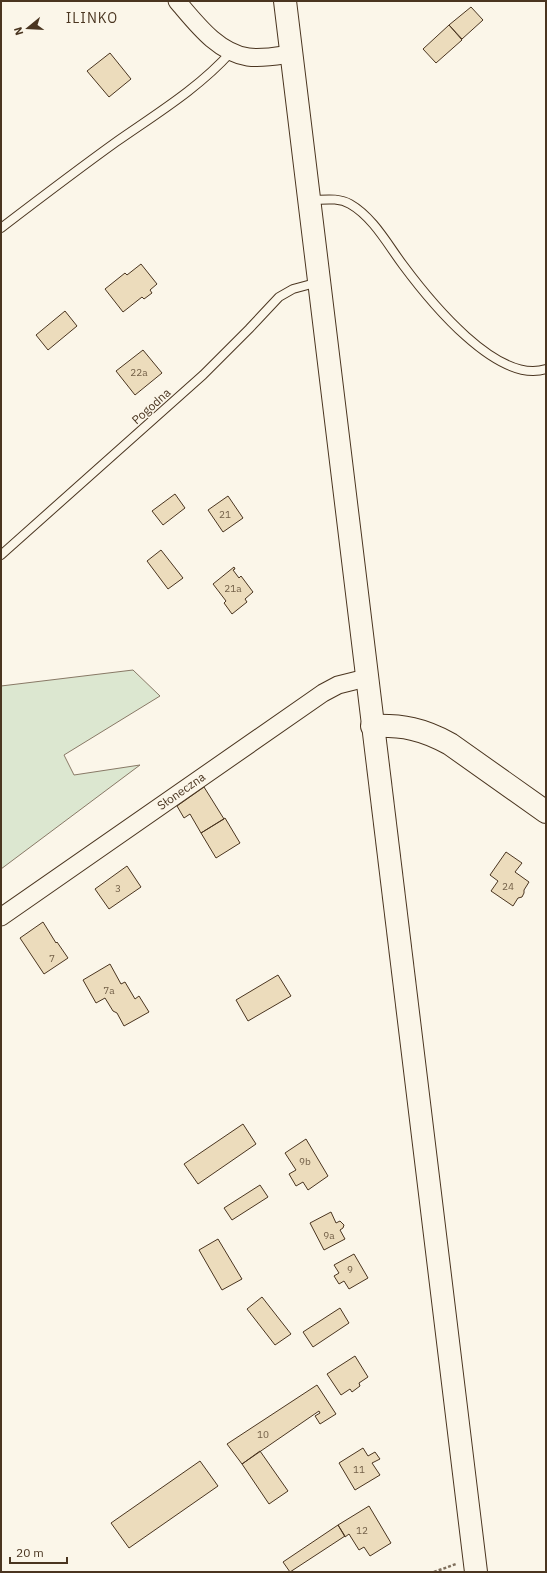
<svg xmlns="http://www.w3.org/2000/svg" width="547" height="1573" font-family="'IBM Plex Sans',sans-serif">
<rect width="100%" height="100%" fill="#fbf6e9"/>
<path fill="#dce7d0" stroke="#887966" d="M133,670L160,696L64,755L74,775L140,765L1,869V686Z"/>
<path fill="#ecdcbc" stroke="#4a3520" d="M471,7L483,20L462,39L449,25Z
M449,25L462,40L436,63L423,49Z
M110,53L131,79L109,97L87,71Z
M141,264L157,284L150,290L152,293L144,299L142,297L123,312L105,289L125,273L127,275Z
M65,311L77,326L48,350L36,335Z
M143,350L162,373L135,395L116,371Z
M175,494L185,508L163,525L152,511Z
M228,496L243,518L223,532L208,510Z
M161,550L183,578L168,589L147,561Z
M234,567L235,569L233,570L239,578L241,576L253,592L245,599L247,602L232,614L224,603L226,601L213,584Z
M204,787L224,819L201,833L190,814L184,818L177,806Z
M225,818L240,843L216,858L201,833Z
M506,852L522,863L515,872L529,882L524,890V893L522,897L518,898L513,906L491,891L498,881L490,875Z
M127,866L141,887L109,909L95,889Z
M43,922L56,943L57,942L68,958L44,974L20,938Z
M110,964L121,984L125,982L135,999L139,996L149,1012L124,1026L117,1013L113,1011L105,998L96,1003L83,980Z
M278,975L291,996L248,1021L236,1000Z
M243,1124L256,1144L198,1184L184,1164Z
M306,1139L328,1176L308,1190L303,1182L296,1186L289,1174L296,1170L285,1153Z
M260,1185L268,1197L232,1220L224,1208Z
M331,1212L336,1223L340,1221L344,1225L343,1228L340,1230L345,1239L324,1250L310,1223Z
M218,1239L242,1279L222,1290L199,1250Z
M354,1254L368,1278L349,1289L344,1281L339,1284L334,1276L339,1273L334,1265Z
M262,1297L291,1334L275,1345L247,1309Z
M340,1308L349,1323L313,1347L303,1332Z
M355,1356L368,1377L359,1383L360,1386L352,1392L350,1389L341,1395L327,1374Z
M317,1385L336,1414L320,1424L315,1416L320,1413L319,1411L242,1464L227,1444Z
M363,1448L368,1456L375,1452L380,1459L372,1463L380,1475L355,1490L339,1463Z
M260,1451L288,1491L269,1504L242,1464Z
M200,1461L218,1486L129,1548L111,1523Z
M369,1506L391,1543L370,1556L364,1547L359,1550L349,1534L345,1537L338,1525Z
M338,1525L345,1536L290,1572L283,1562Z"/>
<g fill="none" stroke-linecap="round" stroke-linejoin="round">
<defs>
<path id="lane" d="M311,200C323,200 338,197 350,204C373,217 388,245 403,265C429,300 497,385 546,369
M1,228C39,199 77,170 116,142C156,114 199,88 231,52
M1,555L203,375L249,329L279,297L293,289L319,282"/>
<path id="street" d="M177,1C196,23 217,52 248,57C262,59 277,56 291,54
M1,917L323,693L338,685L366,678"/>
<path id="secondary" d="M372,726C403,725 423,729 450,744L546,812"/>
<path id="primary" d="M285,1L476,1572"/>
</defs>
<use href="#lane" stroke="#4a3520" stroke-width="10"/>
<use href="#street" stroke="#4a3520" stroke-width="19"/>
<use href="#secondary" stroke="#4a3520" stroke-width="24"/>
<use href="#primary" stroke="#4a3520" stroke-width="24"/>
<path stroke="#7f6f5c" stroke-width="2.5" stroke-dasharray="3 2" stroke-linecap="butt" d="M434,1572L456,1564"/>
<use href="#lane" stroke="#fbf6e9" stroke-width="8"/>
<use href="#street" stroke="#fbf6e9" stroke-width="17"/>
<use href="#secondary" stroke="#fbf6e9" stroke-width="22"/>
<use href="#primary" stroke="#fbf6e9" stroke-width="22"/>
</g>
<g text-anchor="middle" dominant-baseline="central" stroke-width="3" stroke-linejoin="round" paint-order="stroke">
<g font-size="10" fill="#725f47">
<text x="139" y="372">22a</text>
<text x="225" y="514">21</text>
<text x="233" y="588">21a</text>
<text x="508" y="886">24</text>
<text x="118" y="888">3</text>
<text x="52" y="958">7</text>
<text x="109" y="990">7a</text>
<text x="305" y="1161">9b</text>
<text x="329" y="1235">9a</text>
<text x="350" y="1269">9</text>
<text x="263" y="1434">10</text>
<text x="359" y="1469">11</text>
<text x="362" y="1530">12</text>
</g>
<g font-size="12" fill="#4a3520" stroke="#fbf6e9">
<text transform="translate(151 406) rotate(-42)">Pogodna</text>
<text transform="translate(181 791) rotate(-35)">Słoneczna</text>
</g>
<g font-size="14" letter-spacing="1" fill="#4a3520" stroke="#fbf6e9">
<text x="92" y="18">ILINKO</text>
</g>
</g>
<rect width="547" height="1573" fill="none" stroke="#4a3520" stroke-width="4"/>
<g transform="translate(28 28) rotate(252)" stroke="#fbf6e9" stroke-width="3" paint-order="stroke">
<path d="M0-3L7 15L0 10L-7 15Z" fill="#4a3520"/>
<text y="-6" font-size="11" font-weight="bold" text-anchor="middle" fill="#4a3520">N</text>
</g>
<path d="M10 1557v6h57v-6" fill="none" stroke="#4a3520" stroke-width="2"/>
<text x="16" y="1557" font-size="12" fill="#4a3520" stroke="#fbf6e9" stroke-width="3" paint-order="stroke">20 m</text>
</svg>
